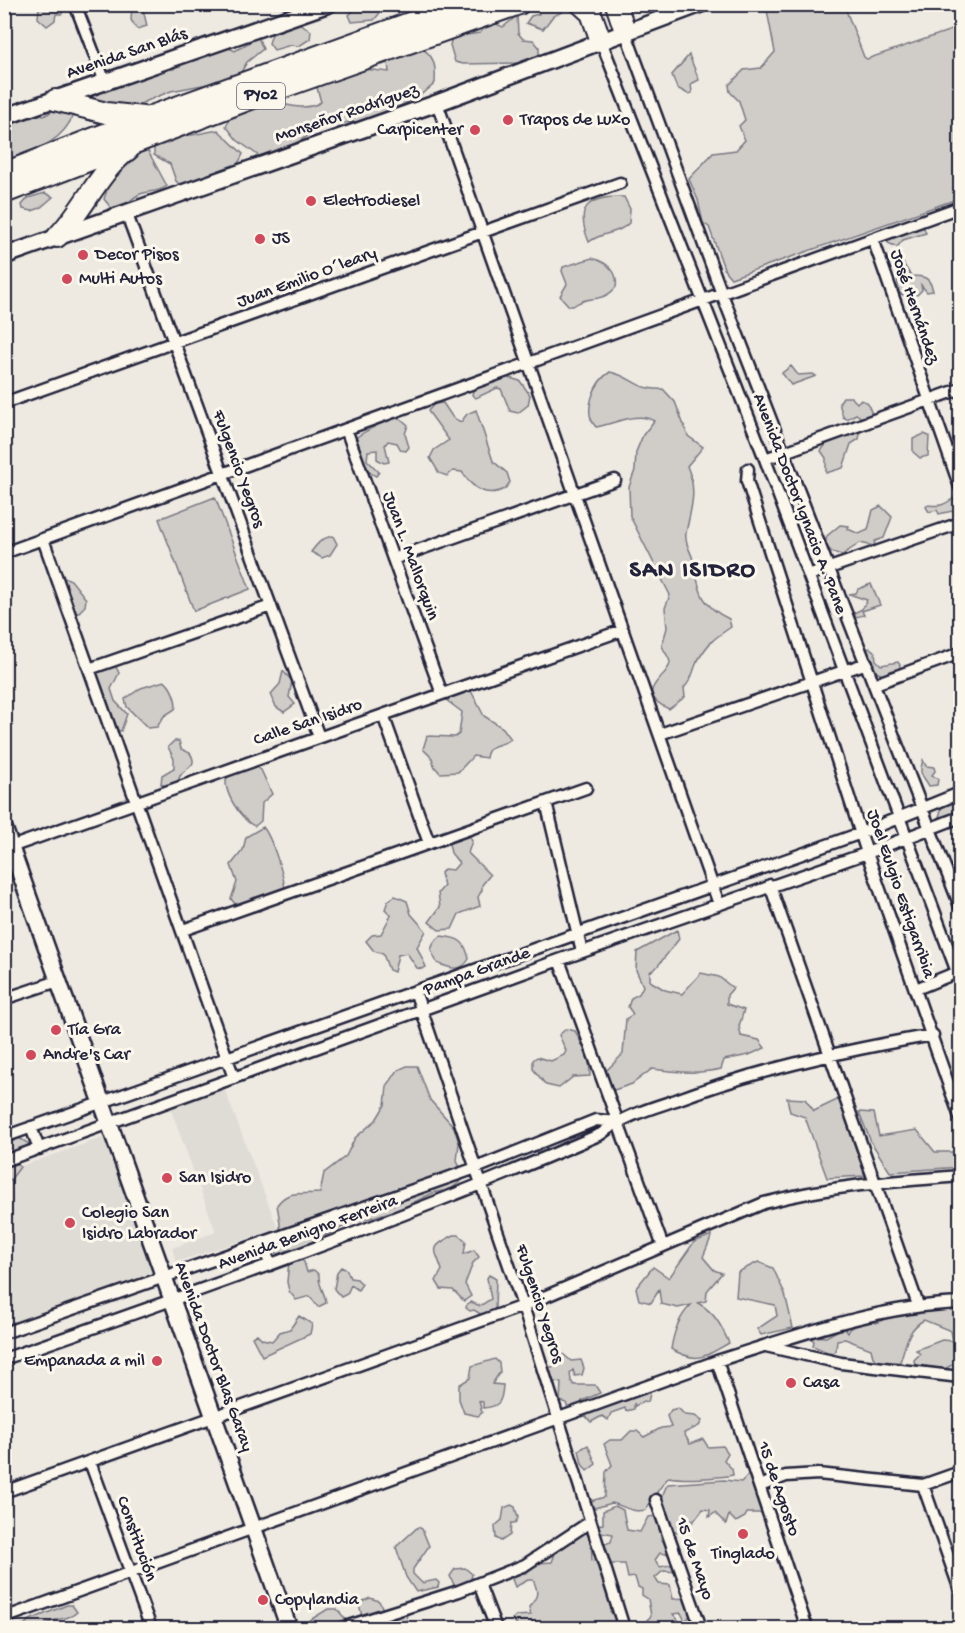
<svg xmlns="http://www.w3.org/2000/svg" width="965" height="1633" font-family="'Gochi Hand',sans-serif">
<rect width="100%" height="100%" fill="#eeeae2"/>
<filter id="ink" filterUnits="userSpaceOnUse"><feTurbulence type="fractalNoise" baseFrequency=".0167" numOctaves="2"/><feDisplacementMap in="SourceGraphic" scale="12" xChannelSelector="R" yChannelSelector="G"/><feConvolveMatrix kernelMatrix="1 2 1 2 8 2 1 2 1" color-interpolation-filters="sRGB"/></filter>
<g filter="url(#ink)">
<path fill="#dfdbd5" d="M224,1088L278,1229L176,1262L172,1248L216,1232L170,1107Z
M105,1137L153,1273L5,1325L4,1172Z"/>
<path fill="#d0cdc9" stroke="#797882" stroke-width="1.5" d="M43,5L53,8V5H64L62,14H56L55,20L47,26L38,18L39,7Z
M132,5H142L147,26L137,29L131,20Z
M359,5H384L385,7L374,20L352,22L349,15Z
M539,5H560L562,12L553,16L543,29L526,23L531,16L539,14Z
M766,5H844L864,57L867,59L960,27V198L731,278L725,271L709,227L703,223L698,200L689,179L713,153L736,150L745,140L739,126L745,120L739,101L730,92L729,85L744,70L761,68L775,52Z
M517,16L518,33L523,39L533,40L539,47V55L523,63L463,64L455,62L450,45L452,37L480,33L486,26L494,23L503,27Z
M300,23L311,31L310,39L299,46L291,45L274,50L269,43L272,34Z
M258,37L263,49L247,62L240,74L218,82L171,91L142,103L130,115L106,124L99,120L91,121L80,108L85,92L93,96C99,94 103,89 109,86C120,81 162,68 174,69L178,61L223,45L235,51Z
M418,46C435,55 436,65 435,83C424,96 380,117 362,121C349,123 339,122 326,127C301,137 287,153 259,156L237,140L226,126C250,72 289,122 321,102L316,84L347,67L389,72L388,63L382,65L392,51Z
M689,55L699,80L691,84L692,93L688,94L677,88L672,75Z
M59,107L73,115C63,143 29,153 5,164V118L17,111L44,116Z
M218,130L243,154C233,180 206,181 182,187L176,181L170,164L154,155V146L167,135H192Z
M144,149L148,151L167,186C158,193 148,190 138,195C128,201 125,209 112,209L104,199L111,178L95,179L91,171L93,167Z
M45,193L53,197L40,208L32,211L23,209L22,205L28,198Z
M624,197L630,209L629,223C619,234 601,232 589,242C575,208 586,196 624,197Z
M923,226L926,233L903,240L897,247L888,243L887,239Z
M592,258C606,262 619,271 616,287C601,305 588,294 573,306H569L560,296L567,284L562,271L563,267Z
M895,259L901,260L911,276C924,276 930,277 933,291L927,292L921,285L922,290L917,295L908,292L905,296L899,293Z
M791,366L798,375L813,374L816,376L791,385L782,373Z
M610,372C632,376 636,391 663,389L675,402L688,436L703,447L687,466C698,492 691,507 686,533C684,543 691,551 693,560C699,588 699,605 729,619L731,627C713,639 708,643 697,662C692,672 694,677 684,688L685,697L669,709C630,691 669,677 670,663C670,657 663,651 662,645L667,628L665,608L670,595L630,516L629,487L635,470L636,452L643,435L654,421C638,411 614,424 596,427C582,412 594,382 610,372Z
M506,377L520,381L530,395L528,405L518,413L510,411L501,389L497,388L476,398L472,395L474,386Z
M843,397H851L857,403L860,400L867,402L872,414L863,419L856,414L847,419L843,417L839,403Z
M443,403L453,418L461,422L467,414L476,410L493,461L507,473L510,482L505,489C486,498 473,489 462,472L453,471L447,476L439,473L430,458L434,450L449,440L428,411L434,404Z
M392,418L401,419L408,425L405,434L409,447L406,451L401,450L397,443L388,441L385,445L389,462L384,463L377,459V450L368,451L367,460L379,472L376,476C362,470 357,453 353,440C364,430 380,425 392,418Z
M855,429L860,434L859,439L851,444L843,468L826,473V458L821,451L832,436Z
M924,434L929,436L928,456L920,458L913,452V439Z
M215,497L250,589L194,611L159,519Z
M954,498L957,510L939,514L937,510L929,512L926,507L927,505C939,506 941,507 954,498Z
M881,506L892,517L884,538L875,541L874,546L860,543L842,555L832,552L825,545L827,536L840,525L849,526L848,529L859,534L868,530L873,510Z
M333,536L337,544L330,555L322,558L311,552C318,543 321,538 333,536Z
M66,578L71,580L86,599L85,606L73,618L63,580Z
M871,584L880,605L862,611L864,615L856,617L854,613L862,609L867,600L849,594L856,593L858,589Z
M870,648L875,652L876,660L881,665L898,662L900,665L899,672L888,674L887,677L874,671L862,651Z
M115,665L119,673L111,689L115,701L127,714L121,731H115L96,676L98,671Z
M283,671L292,681L289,697L295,704L284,712L276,707L271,694L280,684Z
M164,681C171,685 178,702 175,709L164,716L157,727L148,728L127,707L125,699L141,688Z
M470,689L484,716L503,728L511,739C501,747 488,742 486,758L473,756L458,772L440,773L434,766L432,758L423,749L427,736L455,737L459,734L462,712L446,700L452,693Z
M174,741H179L181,749L190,753C199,767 186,766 180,776C179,779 178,782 176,785L168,788L161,784L162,775L174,768V759L168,747Z
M923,760L926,766L934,767L935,771L932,775L938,779L937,785L929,786C923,774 918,777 923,760Z
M254,765L261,770L272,794L262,803L261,821L255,826C243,823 219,787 228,776C233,770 247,768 254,765Z
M960,796V811L939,817L943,803Z
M263,827C272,838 285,878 285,892L260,911L242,912L231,899L237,882L231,865L243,850L246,837Z
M468,833L472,841L468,853L490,875L482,885V890L478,897L480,906L459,914L452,929L439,930L429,922L440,907L438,893L444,886L441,873L444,869L453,870L459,863L451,853L449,844L452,840Z
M395,896L407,901L411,914L426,931L417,947L426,967L422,969L417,968L407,953L398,955L394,972L389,970L383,954L374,951L366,941L372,935L381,934L391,915L385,909L388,901Z
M677,930L679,939L657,967L650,972V981L665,990L682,994L701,973L719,977L733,988L727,995V1004L744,1010L739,1026L741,1036L759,1040L765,1048L749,1055L724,1060L721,1069C701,1074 673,1072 652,1069L632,1084L608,1092L602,1075L623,1054L626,1019L633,1014L628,1007L631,998L639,994L643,986L636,970L637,952Z
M441,936C460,938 465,941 469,959C461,973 449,968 437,963L431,950L434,942Z
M566,1029L575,1031L589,1058L590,1076L573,1077L559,1088L546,1085L533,1069V1060L537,1057L551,1061L564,1055L566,1051L559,1035Z
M407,1066H417L430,1100L454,1127L459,1143L457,1161L465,1178L451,1189L433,1193L400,1209L349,1224L294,1250L277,1255L275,1246C283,1229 280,1223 277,1205C288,1189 302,1195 320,1193L324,1173L346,1156L355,1138L376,1120L385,1105L387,1086L398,1070Z
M787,1098L805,1099L814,1111L839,1099L865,1176L827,1178L805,1117L790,1112Z
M859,1112L874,1113L879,1136L917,1130L935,1152H959L960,1167L890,1172L871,1142Z
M4,1136L21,1139L29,1144L22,1150L8,1155L20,1167L8,1183L5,1184Z
M454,1235H459L466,1241L464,1254L474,1250L479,1257L473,1263L465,1284L471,1296L464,1301L453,1290L441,1289L436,1281L442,1270C435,1248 428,1248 454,1235Z
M712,1235L703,1257L714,1270L722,1273L707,1291L706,1301L698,1303C715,1313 721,1325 729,1343C704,1357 698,1364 671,1349C674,1331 679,1317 691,1305L678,1308L661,1304L659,1290L651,1303L639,1300L636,1288L653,1267L669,1278L694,1242Z
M297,1257L304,1262L307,1272L314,1270L319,1275C318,1286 325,1292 326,1303L318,1307L310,1296L296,1300L289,1291L287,1282L289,1261Z
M758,1262L773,1268L785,1294L793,1328L761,1335L757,1329L777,1316L775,1305L736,1297L738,1272Z
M341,1267L347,1270L350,1278L357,1279L362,1284L358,1290L351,1285L347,1294L341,1297L334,1289L337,1272Z
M489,1275L496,1279L495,1310L491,1314L482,1315L474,1310L470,1311L466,1308L467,1304L471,1302L480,1306L491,1299L487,1278Z
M960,1306V1360L945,1369L915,1365L914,1360L920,1354L916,1350L942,1340L953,1341L951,1331L924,1320C907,1329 906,1345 900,1362L880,1363L873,1357L871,1349L845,1339L837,1340L836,1351L832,1354L813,1346L814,1341L808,1336L826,1337L844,1327L848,1333L850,1329L864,1320L876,1323L889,1317Z
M299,1316L312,1324L310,1334L262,1356L252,1337L257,1334L262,1339L272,1341L280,1332L290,1329Z
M563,1354L571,1361L581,1360L584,1368L582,1375L575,1376L573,1370L570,1373L571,1381L574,1385H595L600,1393L582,1401L580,1408L569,1411L566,1403L560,1401L561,1383L550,1381L549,1368L554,1366L558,1357Z
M495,1359L499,1363L500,1372L492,1384L503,1385C502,1401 500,1407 483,1408V1402L479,1401L482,1413L478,1416L464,1413L459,1399V1385L470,1378L472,1366Z
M651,1389L648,1402L644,1401L635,1406L634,1403V1409L626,1411L625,1408L611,1413L608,1420L602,1416L591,1422L584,1414Z
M678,1408L685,1415L695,1416L702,1421L699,1426L684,1433L690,1444L703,1439L708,1447L723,1446L728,1453L724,1460L732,1469L733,1475C716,1478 685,1480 669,1477C663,1483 649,1503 646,1510C631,1513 625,1506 612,1503L591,1509L587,1502L605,1497L606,1472L612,1465L604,1444L610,1440H622L631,1431H637L644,1437L661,1428L671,1427L667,1416L671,1410Z
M588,1445L596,1464L587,1471L582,1464L579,1450Z
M749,1474L756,1482L761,1513H747L745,1517L736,1522L729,1515L726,1524L715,1513L709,1517L710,1510L703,1509L693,1522L689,1517L680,1520L681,1524L686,1522L685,1529L679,1533L669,1528C664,1514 658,1497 668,1484L724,1480L741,1482Z
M511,1505L515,1507L518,1518L515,1523H511L510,1535L501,1541L496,1538L495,1526L502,1520L504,1508Z
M615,1506L623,1510L627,1530L640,1532L648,1517L657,1516L662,1531L661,1540L667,1541L669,1550L666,1554L660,1553L655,1560L660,1567L674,1564L679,1572L663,1571L655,1578L659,1584L670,1585L673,1599L685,1598L693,1613L685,1621L681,1613L673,1614L683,1625L681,1628H650L646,1621L651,1616L648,1599L642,1595V1589L638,1587L635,1577L628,1578L625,1564H606L601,1545L611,1542L613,1534L595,1531V1525L603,1524V1511Z
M418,1527L422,1529L429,1546L413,1569V1574L422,1583L436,1580L439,1583L438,1587L416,1592L406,1577L396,1547Z
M578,1530L587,1533L591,1541L592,1560L597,1562C604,1576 604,1590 613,1603L610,1611L617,1620L616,1628H520L512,1619L516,1616L531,1615L529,1607C538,1597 539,1592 533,1580H528L515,1587L512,1579L520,1573H526L537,1563L552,1562L557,1548Z
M465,1568L472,1574L471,1579L456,1589L450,1576L455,1569Z
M370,1598L379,1601L383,1609L406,1611L407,1620L402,1628H353L362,1617L359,1603Z
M67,1605H72L77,1612C69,1620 62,1617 53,1621C36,1629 40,1629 20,1628L30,1620Z
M328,1609H337L347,1621L343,1628H297Z"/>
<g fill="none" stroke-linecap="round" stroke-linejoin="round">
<defs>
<path id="street" d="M75,4L105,82
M625,31L722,294L960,906
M601,41L765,459L960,980
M437,103L719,904
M126,212L319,737
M873,239L960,487
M4,403L620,183
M346,429L442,694
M765,459L960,389
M748,469L747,481L867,853L960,1117
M43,539L234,1078
M4,553L960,207
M393,559L615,480
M809,575L960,523
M89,669L271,606
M875,684L960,653
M383,715L429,843
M660,734L867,663
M546,802L582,952
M5,849L623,630
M770,885L918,1305
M183,930L586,788
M559,960L662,1244
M916,989L960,971
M415,991L523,1306L624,1628
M4,999L58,981
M31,1127L39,1149
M4,1137L861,833L960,793
M4,1161L559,960L867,853L960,817
M263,1242L270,1265
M4,1333L476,1168L596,1120L617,1122
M766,1346L841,1363L960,1377
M4,1359C205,1289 406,1218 601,1134C623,1116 649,1109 676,1100C759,1069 845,1050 933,1035
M717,1361L807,1628
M90,1462L151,1628
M923,1485L960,1590
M760,1486L786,1476L818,1474L923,1485L960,1472
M4,1492L523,1306L764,1203C828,1186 895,1181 960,1176
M656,1500L701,1628
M479,1584L496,1628
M4,1618L717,1361C796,1336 877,1306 960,1303
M342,1628L459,1591L525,1565L590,1522"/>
<path id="secondary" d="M4,117L329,4
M4,256L437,103L701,4
M4,828L289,1628"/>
<path id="highway" d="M581,4L591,13L601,41
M616,4L625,31
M55,100L106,113L143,117
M4,173L146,118L462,4
M4,193L253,98L519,4
M57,237C84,210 98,172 129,149"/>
</defs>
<use href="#street" stroke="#22223b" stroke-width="15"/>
<use href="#secondary" stroke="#22223b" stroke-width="20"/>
<use href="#highway" stroke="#22223b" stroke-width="24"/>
<use href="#street" stroke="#fbf7ec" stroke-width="10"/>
<use href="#secondary" stroke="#fbf7ec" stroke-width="15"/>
<use href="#highway" stroke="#fbf7ec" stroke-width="20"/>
</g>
</g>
<g fill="#d1495b" stroke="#fbf7ec" stroke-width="2">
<circle cx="508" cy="120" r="6"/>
<circle cx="475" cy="130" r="6"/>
<circle cx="311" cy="201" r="6"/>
<circle cx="260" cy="239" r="6"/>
<circle cx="83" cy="255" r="6"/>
<circle cx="67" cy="279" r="6"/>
<circle cx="56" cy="1030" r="6"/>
<circle cx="31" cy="1055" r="6"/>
<circle cx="167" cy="1178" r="6"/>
<circle cx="70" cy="1223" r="6"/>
<circle cx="157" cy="1361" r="6"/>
<circle cx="791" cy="1383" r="6"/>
<circle cx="743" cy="1534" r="6"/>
<circle cx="263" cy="1600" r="6"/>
</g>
<g text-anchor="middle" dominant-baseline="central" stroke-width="6" stroke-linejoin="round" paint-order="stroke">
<rect fill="#fbf7ec" stroke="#636270" stroke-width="1.5" x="237" y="83" width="48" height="26" rx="4.5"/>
<g font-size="16" font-weight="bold" fill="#22223b">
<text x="261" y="96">PY02</text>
</g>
<g font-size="18" fill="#22223b" stroke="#fbf7ec">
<text transform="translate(127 54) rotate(-19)">Avenida San Blás</text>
<text transform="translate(347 114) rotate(-19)">Monseñor Rodríguez</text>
<text transform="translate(307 278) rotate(-20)">Juan Emilio O´leary</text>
<text transform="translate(914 307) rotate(71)">José Hernández</text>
<text transform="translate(238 469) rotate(70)">Fulgencio Yegros</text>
<text transform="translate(799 504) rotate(69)">Avenida Doctor Ignacio A. Pane</text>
<text transform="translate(410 556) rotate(70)">Juan L. Mallorquin</text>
<text transform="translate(308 723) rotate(-19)">Calle San Isidro</text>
<text transform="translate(900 894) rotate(71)">Joel Eulgio Estigarribia</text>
<text transform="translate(477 972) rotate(-20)">Pampa Grande</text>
<text transform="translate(308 1233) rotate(-20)">Avenida Benigno Ferreira</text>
<text transform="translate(539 1304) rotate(72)">Fulgencio Yegros</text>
<text transform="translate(213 1357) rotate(70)">Avenida Doctor Blas Garay</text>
<text transform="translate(778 1489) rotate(71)">15 de Agosto</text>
<text transform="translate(136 1539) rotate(70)">Constitución</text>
<text transform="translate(694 1559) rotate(71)">15 de Mayo</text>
</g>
<g font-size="18" fill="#22223b" stroke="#fbf7ec" text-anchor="start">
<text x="520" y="120">Trapos de Luxo</text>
<text x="463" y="130" text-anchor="end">Carpicenter</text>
<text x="323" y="201">Electrodiesel</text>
<text x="272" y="239">JS</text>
<text x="95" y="255">Decor Pisos</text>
<text x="79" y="279">Multi Autos</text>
<text x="68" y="1030">Tía Gra</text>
<text x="43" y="1055">Andre's Car</text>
<text x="179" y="1178">San Isidro</text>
<text x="82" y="1213">Colegio San<tspan x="82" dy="21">Isidro Labrador</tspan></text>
<text x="145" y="1361" text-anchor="end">Empanada a mil</text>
<text x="803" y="1383">Casa</text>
<text x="743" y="1554" text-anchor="middle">Tinglado</text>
<text x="275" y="1600">Copylandia</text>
</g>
<g font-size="24" font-weight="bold" letter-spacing="1.5" fill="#22223b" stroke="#fbf7ec">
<text x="693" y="571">SAN ISIDRO</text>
</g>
</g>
<rect width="965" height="1633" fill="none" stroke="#fbf7ec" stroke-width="24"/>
<rect x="12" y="12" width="941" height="1609" fill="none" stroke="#22223b" stroke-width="2" filter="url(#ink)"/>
</svg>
